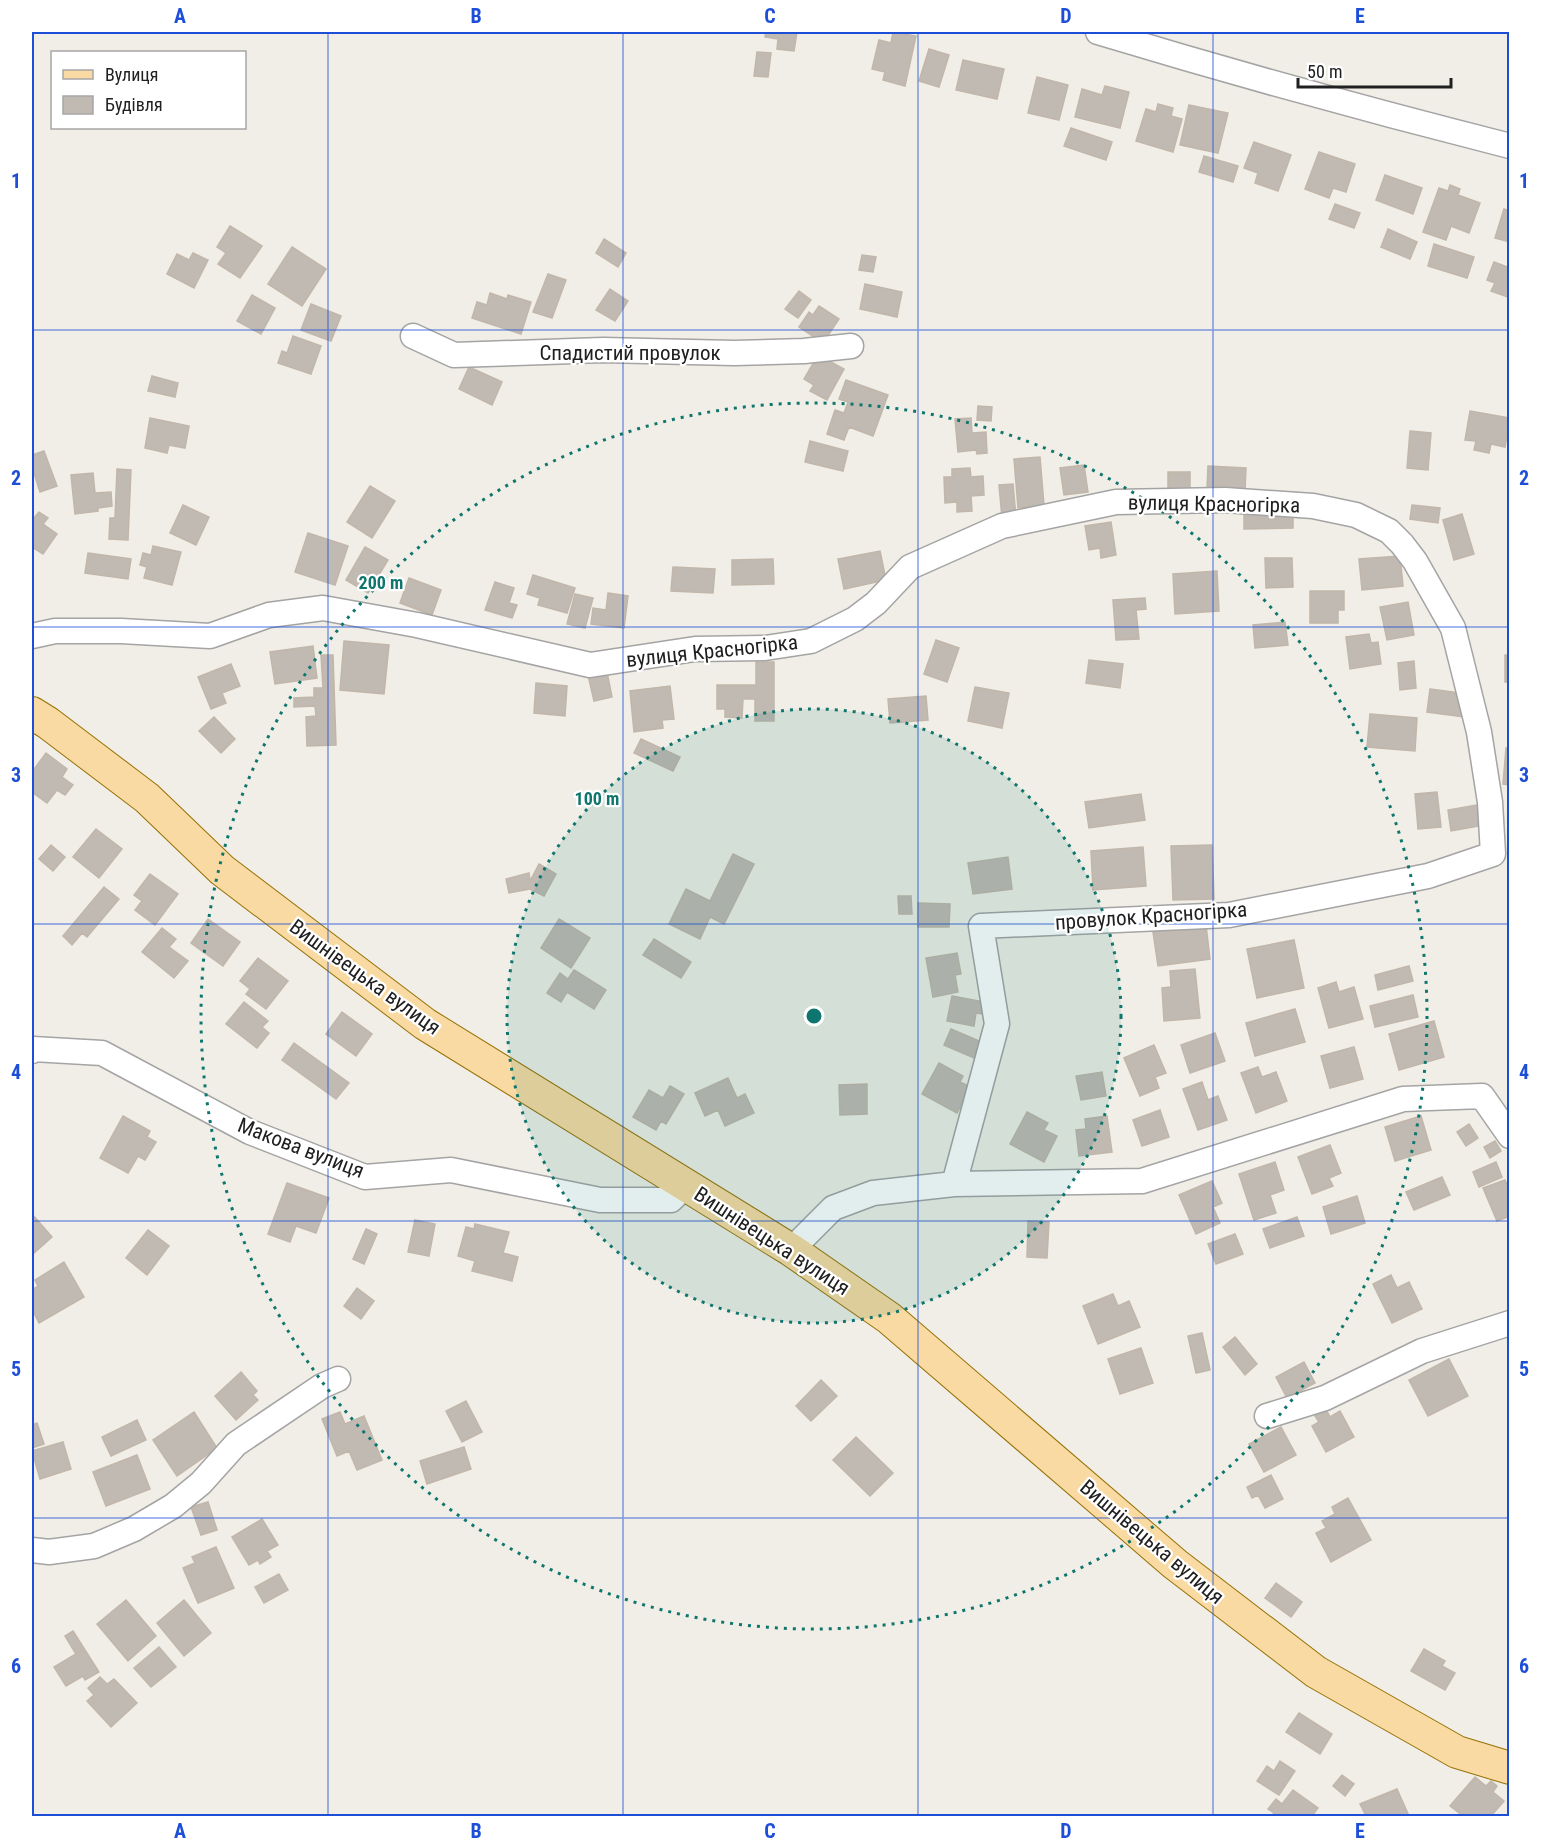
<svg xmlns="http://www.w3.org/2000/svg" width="1541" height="1848" font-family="'Roboto Condensed',sans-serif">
<rect width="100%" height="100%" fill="#f0eee6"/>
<path fill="#c1bab3" stroke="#c1b6a9" stroke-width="1.5" d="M766,32H797L794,51L777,49L778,39L765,37Z
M893,32L916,36L905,86L883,80L885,72L872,69L879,40L891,43Z
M929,49L949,55L939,87L919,81Z
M757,52L771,53L768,77L754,76Z
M963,60L1004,69L997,99L956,90Z
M1037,77L1068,85L1059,120L1028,113Z
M1105,86L1129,92L1120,128L1075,117L1082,89L1102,95Z
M1158,104L1173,108L1171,116L1182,119L1173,152L1136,141L1146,109L1156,112Z
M1189,105L1228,113L1218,153L1180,145Z
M1071,128L1112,142L1106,160L1064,146Z
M1254,142L1291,155L1278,191L1255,183L1258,173L1244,168Z
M1319,152L1355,164L1346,192L1333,188L1329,198L1305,189Z
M1204,156L1238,166L1233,182L1199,172Z
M1385,175L1422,188L1413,214L1376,200Z
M1450,185L1460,189L1458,195L1480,203L1469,233L1451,226L1446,240L1423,232L1439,188L1448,191Z
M1335,204L1360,213L1354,228L1329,219Z
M1504,209L1510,211V242L1495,238Z
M230,226L262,246L240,278L218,264L226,253L217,247Z
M1388,229L1417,242L1410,259L1381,247Z
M604,239L626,253L618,267L596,253Z
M1434,244L1474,257L1467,278L1428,266Z
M292,247L326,269L302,306L268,284Z
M193,253L208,260L194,288L167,274L177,254L189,260Z
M862,255L876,257L873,272L859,270Z
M1494,262L1510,268V293L1508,297L1491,291L1495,283L1487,280Z
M548,274L566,280L552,318L533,312Z
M865,284L902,292L897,317L860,309Z
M610,289L628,301L615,321L596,310Z
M799,291L811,300L798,318L785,309Z
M490,293L507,299L508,295L531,302L521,334L472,318L477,302L487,305Z
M252,295L275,308L261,334L237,321Z
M311,304L341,316L331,341L301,330Z
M819,306L839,319L823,343L799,327L809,312L813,315Z
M293,336L321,346L311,374L278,363L282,351L287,353Z
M818,355L844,369L827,400L810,391L814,385L804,379Z
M469,367L502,382L492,405L459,389Z
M152,376L178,383L175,397L148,391Z
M846,380L888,395L873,436L849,427L844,440L827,434L835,410L844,413L848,402L839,399Z
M978,406L992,407L991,421L977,420Z
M1470,411L1510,418L1505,447L1491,444L1489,453L1474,450L1476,441L1465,440Z
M150,418L189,426L185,448L169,445L167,453L145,448Z
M971,418L972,433L986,432L987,453L977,454L976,450L958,452L955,419Z
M1410,431L1431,433L1428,470L1407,468Z
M810,441L848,451L843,471L805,462Z
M44,451L57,486L40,492L32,467V455Z
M1040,457L1044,505L1018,508L1014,459Z
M1084,465L1088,492L1064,495L1060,468Z
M1208,466L1246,468L1245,491L1207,489Z
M970,468L971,477L983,476L984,495L971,496L972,511L957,512V502L945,503L944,477H952V469Z
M117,469L131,470L128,540L109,539L110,518H115Z
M1168,472H1190V488L1168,489Z
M93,473L95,493L111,492L112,506L98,508V511L75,514L71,475Z
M1013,484L1016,517L1002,518L999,485Z
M370,486L395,501L372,538L347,522Z
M183,505L209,517L196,545L170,533Z
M1412,505L1440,508L1438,523L1410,519Z
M1293,509V528L1244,529V510Z
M39,512L48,518L43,524L57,534L43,554L32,547V516L34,518Z
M1462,514L1474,554L1454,560L1443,520Z
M1111,522L1116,555L1101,558L1100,548L1089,550L1085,526Z
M308,533L348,546L335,585L295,572Z
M153,546L181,552L172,585L144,578L147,567L140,565L143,553L151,555Z
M365,547L388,560L368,593L346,580Z
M880,551L886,580L844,589L838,559Z
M88,553L131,559L128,579L85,573Z
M1400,556L1403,586L1362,590L1359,559Z
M1265,558H1292L1293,587L1266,588Z
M773,559L774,584L732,585V560Z
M673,567L715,569L713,593L671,591Z
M1217,571L1219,611L1175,614L1173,574Z
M533,575L575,588L567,613L538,605L540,598L527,594Z
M409,578L441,590L432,615L400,603Z
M495,582L514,588L509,603L517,605L512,618L485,610Z
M1310,591H1344V610H1338V623H1310Z
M608,593L628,596L624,628L591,624L593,608L606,610Z
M575,594L593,598L585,628L567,624Z
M1145,598L1146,609L1136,610L1139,639L1116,640L1113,600Z
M1408,602L1414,635L1387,640L1380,607Z
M1285,622L1288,645L1255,648L1253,625Z
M1369,634L1371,643L1378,642L1381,664L1350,669L1346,637Z
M936,640L959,648L947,682L924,674Z
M344,641L389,645L384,694L340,690Z
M313,646L317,678L275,684L270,652Z
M321,655H333L336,745L307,746L306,717L316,716L315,706L294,707V698L314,697V688H323Z
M1505,655H1510V682H1505Z
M1089,660L1123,664L1120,688L1086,683Z
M1414,661L1416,688L1400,690L1398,663Z
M756,662H774V721H755V699H743L742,718L725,717V709H717V685H756Z
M231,664L240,686L222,693L226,703L211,709L198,677Z
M607,672L612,697L594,701L588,675Z
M536,683L567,686L565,716L534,713Z
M670,686L674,719L662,720L663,728L634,732L630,691Z
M975,687L1009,693L1002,728L968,721Z
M1430,689L1467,694L1464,717L1427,712Z
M926,696L928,720L890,723L888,699Z
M1370,714L1417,718L1415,751L1367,747Z
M214,717L235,739L221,753L199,731Z
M641,739L680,757L673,771L634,753Z
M1506,748H1510V785L1503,784Z
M46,753L67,769L62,777L73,785L65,795L57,790L47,803L32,792V772Z
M1437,792L1441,827L1418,829L1415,794Z
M1141,794L1145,820L1089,828L1085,802Z
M1482,804L1485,825L1451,831L1448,810Z
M96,829L122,849L99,878L73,857Z
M51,845L65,857L53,871L39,859Z
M1212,845L1214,899L1173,900L1171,846Z
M1143,847L1146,886L1093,890L1091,851Z
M733,854L754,864L724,924L710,917L700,939L669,924L686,889L710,901Z
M1008,857L1012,889L973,894L968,863Z
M539,864L556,874L544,896L530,889L509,893L506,879L529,873L530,881Z
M150,874L178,894L155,925L135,910L142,901L134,895Z
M104,887L119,899L87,937L82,933L72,945L63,936Z
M898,896H911L912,914H899Z
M918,903L950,904L949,927H918Z
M208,919L240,942L223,966L191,943Z
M559,919L590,938L571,968L541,948Z
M1206,925L1210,959L1158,966L1153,932Z
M162,928L176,939L169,947L188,961L174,978L142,952Z
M654,939L691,962L681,978L643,955Z
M1294,940L1304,988L1257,998L1247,949Z
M957,953L961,974L955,975L958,992L933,997L926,958Z
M258,958L288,981L266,1009L246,994L250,989L240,981Z
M1409,966L1413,981L1378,990L1375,975Z
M1195,969L1200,1018L1164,1021L1162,988L1171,987L1170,971Z
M574,970L606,990L594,1009L567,992L561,1002L547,993L560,973L568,979Z
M1336,982L1339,992L1354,987L1363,1019L1329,1028L1318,988Z
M1413,995L1418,1017L1375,1027L1370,1006Z
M952,996L990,1003L988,1015L976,1013L974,1026L947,1021Z
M244,1002L268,1021L262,1027L269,1033L257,1048L226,1024Z
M1295,1009L1305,1042L1255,1056L1246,1023Z
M342,1012L372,1034L356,1056L326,1034Z
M1434,1021L1444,1057L1399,1070L1389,1034Z
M951,1029L986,1044L979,1060L944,1045Z
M1215,1033L1225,1061L1190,1073L1181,1045Z
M294,1043L349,1083L336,1099L282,1060Z
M1154,1045L1166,1073L1155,1077L1159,1088L1140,1096L1124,1058Z
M1354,1047L1363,1079L1330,1088L1321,1056Z
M939,1063L963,1076L960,1082L971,1087L957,1113L922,1094Z
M1258,1067L1262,1077L1276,1072L1287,1101L1256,1113L1241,1073Z
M1102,1072L1106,1096L1081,1100L1076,1076Z
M728,1078L737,1098L745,1094L754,1113L725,1126L718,1110L705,1116L695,1093Z
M1202,1082L1208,1100L1218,1096L1227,1120L1198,1130L1183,1089Z
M867,1084V1114L840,1115L839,1085Z
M670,1086L684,1094L666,1124L661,1121L656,1130L633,1117L649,1090L663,1098Z
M1160,1110L1169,1137L1142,1146L1133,1120Z
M1027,1112L1048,1123L1044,1130L1057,1136L1044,1162L1010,1144Z
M123,1116L150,1131L147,1137L156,1142L145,1160L138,1156L128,1173L100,1158Z
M1107,1116L1112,1152L1079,1156L1076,1130L1086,1129L1085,1119Z
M1421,1116L1431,1150L1395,1161L1385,1127Z
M1469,1124L1478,1138L1466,1146L1457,1132Z
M1495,1141L1501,1151L1490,1158L1484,1147Z
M1330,1145L1341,1173L1329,1178L1333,1186L1312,1194L1298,1157Z
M1275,1162L1284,1190L1270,1195L1276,1213L1254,1220L1239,1174Z
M1496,1162L1502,1177L1479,1187L1473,1172Z
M1442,1177L1450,1195L1414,1210L1406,1192Z
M1505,1180L1510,1191V1216L1497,1221L1483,1188Z
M1212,1181L1222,1203L1213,1207L1220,1223L1196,1234L1179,1195Z
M287,1183L329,1198L316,1233L296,1226L290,1242L268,1234Z
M1357,1196L1365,1223L1331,1234L1323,1207Z
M32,1214L52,1237L33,1254L32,1253Z
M1297,1217L1304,1236L1270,1248L1263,1229Z
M415,1220L435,1224L429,1256L408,1252Z
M1028,1221L1049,1222L1047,1258L1027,1257Z
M475,1224L509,1232L503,1253L518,1257L512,1281L472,1271L475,1261L458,1256L466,1227L474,1229Z
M366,1229L377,1234L364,1264L353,1259Z
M148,1230L169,1246L147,1275L126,1258Z
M1235,1234L1243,1254L1216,1264L1208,1244Z
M64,1262L84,1297L39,1323L32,1309V1290L38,1286L35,1280Z
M1391,1275L1397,1288L1409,1282L1422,1309L1392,1323L1373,1284Z
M357,1288L374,1301L361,1319L344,1306Z
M1113,1294L1118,1306L1129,1301L1140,1327L1098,1344L1083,1306Z
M1202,1333L1210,1370L1196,1373L1188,1336Z
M1235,1337L1257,1364L1245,1375L1223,1347Z
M1141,1348L1153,1383L1120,1394L1108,1359Z
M1449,1359L1468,1396L1428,1416L1409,1380Z
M1304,1362L1315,1383L1287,1398L1276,1377Z
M241,1372L257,1391L253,1395L258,1400L236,1420L215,1396Z
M821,1380L837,1396L811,1421L796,1406Z
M466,1401L482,1432L462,1442L446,1411Z
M1326,1409L1330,1417L1340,1411L1354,1437L1326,1452L1312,1426L1319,1422L1315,1416Z
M194,1412L217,1448L177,1476L153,1440Z
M340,1412L345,1424L364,1416L382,1460L357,1470L349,1451L337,1456L322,1419Z
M137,1420L146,1440L111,1456L102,1437Z
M37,1423L44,1444L32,1448V1425Z
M1281,1427L1296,1455L1264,1472L1249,1444Z
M856,1437L893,1473L870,1496L833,1460Z
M63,1442L71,1469L40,1479L32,1451Z
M464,1447L471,1469L427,1484L420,1461Z
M137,1455L150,1489L106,1506L93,1472Z
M1271,1475L1283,1499L1265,1508L1258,1495L1252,1498L1247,1487Z
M1348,1498L1371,1540L1331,1562L1316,1533L1326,1528L1322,1521L1335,1514L1332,1507Z
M208,1502L217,1530L201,1535L191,1507Z
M262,1519L278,1545L267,1551L271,1557L260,1564L258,1560L249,1565L232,1537Z
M216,1547L234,1588L198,1603L183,1568L195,1563L192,1557Z
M279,1574L288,1590L264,1603L255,1587Z
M1276,1583L1302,1602L1291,1617L1265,1598Z
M126,1600L156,1636L128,1661L97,1624Z
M184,1600L211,1633L184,1656L157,1623Z
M73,1631L99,1672L85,1680L83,1676L66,1686L54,1667L76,1654L65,1636Z
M159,1647L176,1667L151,1687L134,1668Z
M1424,1649L1445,1661L1442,1666L1455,1673L1445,1690L1411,1671Z
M100,1677L107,1684L114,1679L137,1703L111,1727L87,1701L94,1695L88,1688Z
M1299,1713L1332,1734L1320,1754L1286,1732Z
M1280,1761L1295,1771L1279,1795L1257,1781L1267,1766L1274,1771Z
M1342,1775L1354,1784L1345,1796L1333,1786Z
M1475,1777L1486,1786L1491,1781L1497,1786L1493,1792L1504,1801L1491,1816H1473L1470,1814L1468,1816H1463L1450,1806Z
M1397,1789L1409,1816H1366L1360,1804Z
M1293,1790L1318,1808L1312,1816H1271L1274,1813L1268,1809L1276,1799L1282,1804Z"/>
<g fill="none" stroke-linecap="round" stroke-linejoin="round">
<defs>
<path id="minor" d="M1098,32C1234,73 1371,111 1510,146
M413,336L454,355L603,350L734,353L804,351L851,346
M32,636L55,631H121L210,636L269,615L323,608L417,625L590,665L695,649L765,648L811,641L855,619L876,603L910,567L1002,526L1116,502L1225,500L1313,506L1356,515L1389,531L1402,544L1415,561L1453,628L1479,732L1490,802L1493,854L1428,876L1229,915L981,926L997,1024L954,1184
M32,1051L33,1049L102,1053L250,1132L365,1177L451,1170L600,1200H671L686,1185
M791,1250L833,1208L873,1193L954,1184L1142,1181L1403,1099L1482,1096L1510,1136
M1267,1416L1325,1398L1422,1351L1510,1323
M32,1550L49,1552L94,1546L134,1529L173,1506L201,1483L236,1444L322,1386L338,1379"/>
<path id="major" d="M32,713L48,723L147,798L222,870L425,1024L791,1250L889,1318L1175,1564L1316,1672L1457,1752L1510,1768"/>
</defs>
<use href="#minor" stroke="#a4a4a4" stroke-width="27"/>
<use href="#major" stroke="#977105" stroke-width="34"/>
<use href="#minor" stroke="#fff" stroke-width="24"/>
<use href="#major" stroke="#f9daa2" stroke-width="32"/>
</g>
<path fill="none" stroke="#1d4ed8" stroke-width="1.5" stroke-opacity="0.55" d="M328,32V1816M623,32V1816M918,32V1816M1213,32V1816M32,330H1510M32,627H1510M32,924H1510M32,1221H1510M32,1518H1510"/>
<circle cx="814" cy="1016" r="307" fill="#0f766e" fill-opacity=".12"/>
<g fill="none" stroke="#0f766e" stroke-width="3" stroke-dasharray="3 6">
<circle cx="814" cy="1016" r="307"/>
<circle cx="814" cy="1016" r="613"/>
</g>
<g text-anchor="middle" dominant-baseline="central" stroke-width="4.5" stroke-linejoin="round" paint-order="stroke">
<g font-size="21" fill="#202020" stroke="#fff">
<text x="630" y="353">Спадистий провулок</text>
<text transform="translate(1214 504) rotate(1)">вулиця Красногірка</text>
<text transform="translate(712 651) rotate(-6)">вулиця Красногірка</text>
<text transform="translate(1151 916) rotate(-4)">провулок Красногірка</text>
<text transform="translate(365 977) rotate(36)">Вишнівецька вулиця</text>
<text transform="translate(301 1148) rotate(21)">Макова вулиця</text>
<text transform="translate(772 1241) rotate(33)">Вишнівецька вулиця</text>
<text transform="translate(1152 1542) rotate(40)">Вишнівецька вулиця</text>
</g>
</g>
<circle cx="814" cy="1016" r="9" fill="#0f766e" stroke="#fff" stroke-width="3"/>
<g font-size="18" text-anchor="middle" font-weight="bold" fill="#0f766e" stroke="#fff" stroke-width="4.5" stroke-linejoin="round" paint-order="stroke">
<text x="381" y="589">200 m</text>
<text x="597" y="805">100 m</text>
</g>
<rect width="1541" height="1848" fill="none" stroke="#ffffff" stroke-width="66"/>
<rect x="51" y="51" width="195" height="78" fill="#ffffff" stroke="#a6a6a6" stroke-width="1.5"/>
<rect x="63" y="70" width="30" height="9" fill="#f9daa2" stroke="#a6a6a6" stroke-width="1.5"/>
<text x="105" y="81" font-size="18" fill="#202020">Вулиця</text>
<rect x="63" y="96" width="30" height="18" fill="#c1bab3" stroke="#a6a6a6" stroke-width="1.5"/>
<text x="105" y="111" font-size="18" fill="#202020">Будівля</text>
<path d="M1298 78v9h153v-9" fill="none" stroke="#202020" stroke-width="3"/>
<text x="1307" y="78" font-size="18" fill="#202020" stroke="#ffffff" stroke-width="4.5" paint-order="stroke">50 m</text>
<rect x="33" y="33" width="1475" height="1782" fill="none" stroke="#1d4ed8" stroke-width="2"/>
<g font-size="20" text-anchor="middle" font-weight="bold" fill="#1d4ed8">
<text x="180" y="23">A</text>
<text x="476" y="23">B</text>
<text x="770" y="23">C</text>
<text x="1066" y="23">D</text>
<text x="1360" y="23">E</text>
<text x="16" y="188">1</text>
<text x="1524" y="188">1</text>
<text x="16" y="485">2</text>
<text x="1524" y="485">2</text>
<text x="16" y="782">3</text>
<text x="1524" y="782">3</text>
<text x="16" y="1079">4</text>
<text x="1524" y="1079">4</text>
<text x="16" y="1376">5</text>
<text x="1524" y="1376">5</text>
<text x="16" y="1673">6</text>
<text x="1524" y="1673">6</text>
<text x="180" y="1838">A</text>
<text x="476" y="1838">B</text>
<text x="770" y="1838">C</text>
<text x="1066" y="1838">D</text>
<text x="1360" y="1838">E</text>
</g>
</svg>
